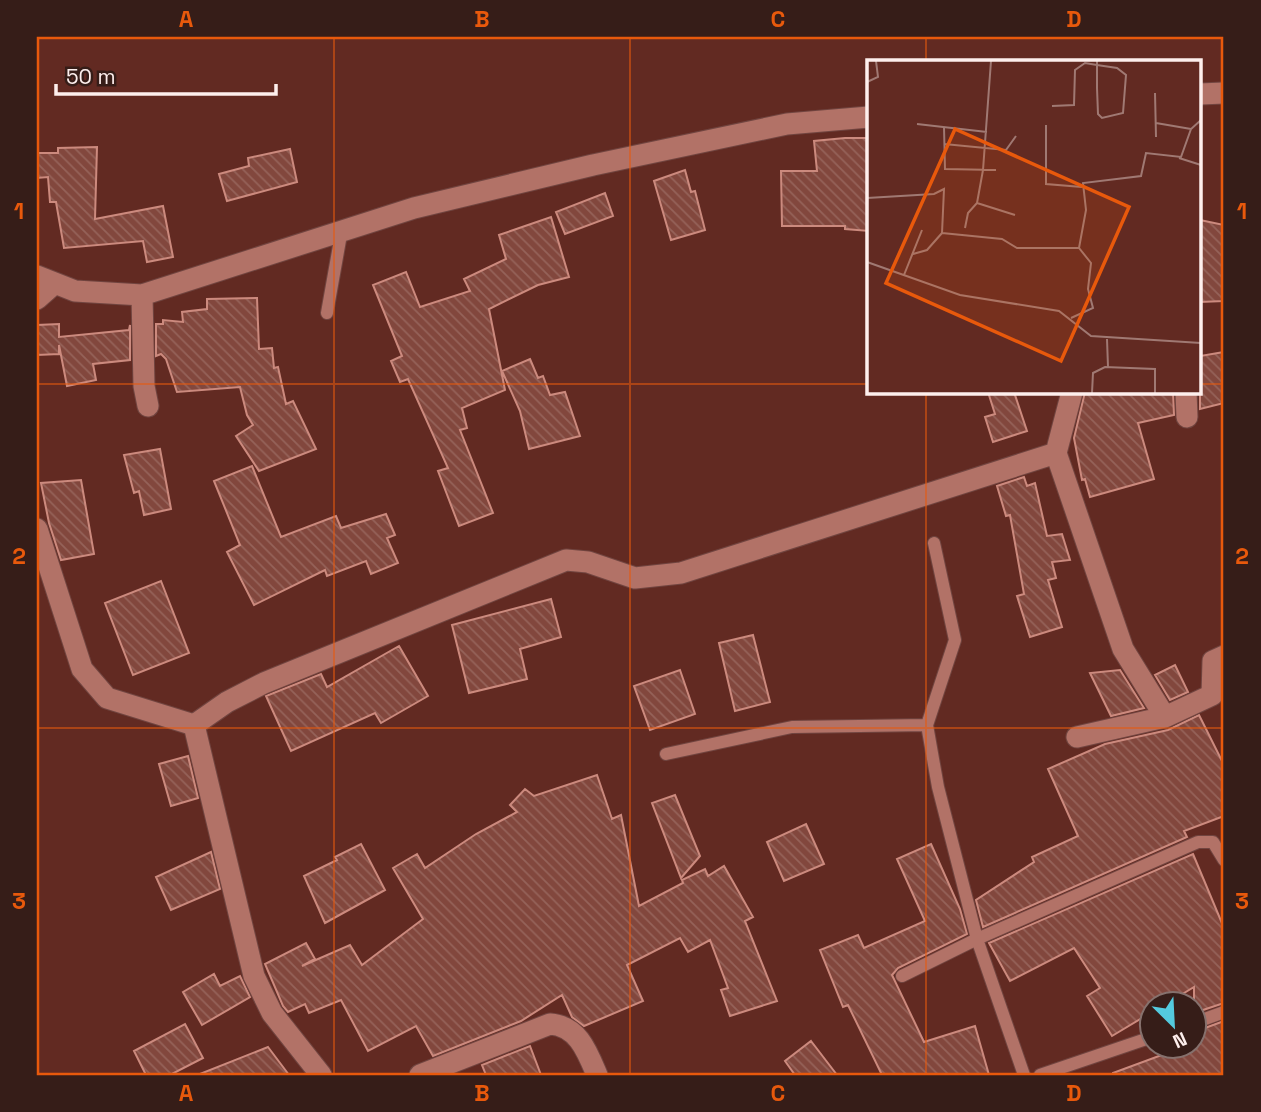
<svg xmlns="http://www.w3.org/2000/svg" width="1261" height="1112" font-family="'Space Grotesk',sans-serif">
<defs>
<pattern id="building-back-hatch" width="6" height="6" patternUnits="userSpaceOnUse" patternTransform="scale(1.75)"><rect width="6" height="6" fill="#82473d"/><path d="M-1 5l2 2M0 0l6 6M5-1l2 2" fill="none" stroke="#956259"/></pattern>
</defs>
<rect width="100%" height="100%" fill="#622a22"/>
<path fill="url(#building-back-hatch)" stroke="#cc8a7e" stroke-width="2" d="M845,138H869V231L845,229V226H782L781,171H817L814,141Z
M97,147L95,219L163,206L173,257L147,262L143,241L64,248L56,202H50L48,177L37,178V153H58V148Z
M290,149L297,182L227,201L219,174L249,166L248,158Z
M685,170L691,192L695,191L705,230L671,240L654,181Z
M605,193L613,216L565,234L556,212Z
M551,217L569,277L538,285L489,309L505,390L462,408L467,428L460,430L493,513L459,526L438,471L448,468L408,379L400,382L391,361L402,356L373,285L406,272L420,307L470,291L464,279L506,259L499,235Z
M1200,220L1224,225V301L1200,302Z
M257,298L259,349L272,348L274,368L278,367L286,404L293,401L316,449L259,471L236,436L253,425L247,415L240,387L177,392L166,359L161,354L156,356V324H163V320L183,322L182,312L207,309V299Z
M59,324V337L129,330L130,325V360L93,364L96,380L67,386L59,345V354L37,355V325Z
M1224,352V403L1200,409V356Z
M530,359L538,378L543,376L550,395L565,392L580,436L529,449L520,411L502,371Z
M988,392H1014L1027,431L993,442L985,417L995,414Z
M1085,392H1173L1174,415L1138,423L1154,479L1090,497L1085,479L1082,480L1074,438Z
M160,449L171,509L144,515L139,491L134,493L124,455Z
M252,466L281,537L336,516L341,528L386,514L395,535L387,538L398,563L371,574L366,561L327,576L325,570L254,605L227,552L240,545L214,481Z
M1024,477L1027,486L1035,483L1047,536L1062,534L1070,560L1052,562L1056,578L1048,580L1062,627L1030,637L1017,596L1024,594L1010,515L1006,516L997,486Z
M81,480L94,554L61,560L49,523L41,483Z
M161,581L189,653L133,675L105,603Z
M551,599L561,637L520,649L527,679L469,693L452,625Z
M753,635L770,702L735,711L719,643Z
M399,646L428,696L381,723L375,713L291,751L266,696L321,674L327,687Z
M1175,665L1188,692L1170,700L1155,675Z
M680,670L695,714L650,730L634,686Z
M1120,670L1144,708L1111,716L1090,673Z
M1199,715L1224,765V816L1184,831L1187,837L983,927L976,900L1034,862L1032,857L1078,836L1048,769L1105,744L1168,730Z
M188,756L198,798L171,806L159,764Z
M597,775L612,819L621,815L639,906L683,883L682,880L705,869L708,876L724,866L753,917L745,921L777,1001L730,1016L721,990L728,988L710,940L688,952L680,938L627,965L643,1001L584,1026L572,1017L562,995L521,1021L433,1056L416,1026L368,1051L341,1000L309,1013L305,1004L288,1012L283,1006L265,964L306,943L315,959L302,966L350,945L362,965L423,919L393,868L417,854L425,868L476,834L517,812L510,805L525,789L534,796Z
M675,795L700,856L681,878L652,803Z
M806,824L824,864L784,881L767,842Z
M361,844L385,890L325,923L304,876L337,860L335,857Z
M931,844L960,909L967,934L898,968L892,975L924,1042L975,1026L989,1075H882L848,1005L843,1007L820,950L858,935L864,948L925,921L897,859Z
M211,852L220,889L171,910L156,877Z
M1193,854L1224,928V1003L1194,1013V987L1166,1004H1152V1012L1112,1036L1087,996L1100,988L1074,948L1010,981L989,943Z
M214,974L220,986L240,976L250,997L202,1025L183,992Z
M1224,1021V1075H1113V1073L1186,1046H1194V1032Z
M185,1024L203,1058L170,1075H146L134,1051Z
M811,1041L837,1075H795L785,1061Z
M530,1046L541,1075H486L482,1065Z
M268,1047L289,1075H200V1074Z"/>
<g fill="none" stroke-linecap="round" stroke-linejoin="round">
<defs>
<path id="service" d="M327,313L342,229
M934,543L955,640L927,725L938,787L977,939L1024,1075
M666,754L792,727L927,725
M902,976L977,939L1198,842H1213L1224,860
M1194,1023L1224,1012
M1040,1075L1152,1037"/>
<path id="minor" d="M1200,94L1224,93
M37,276L75,291L142,295L414,208L593,165L787,124L869,117
M142,295L144,386L148,406
M37,299L54,284
M1072,392L1056,453L1123,649L1165,717L1212,695L1213,661L1224,656
M1186,392L1187,417
M37,529L82,669L107,698L194,725
M194,725L227,702L264,683L566,560L588,562L635,578L681,573L1056,453
M194,725L254,976L272,1013L321,1075
M1077,737L1165,717
M420,1075L550,1024C578,1026 587,1051 597,1075"/>
</defs>
<use href="#service" stroke="#714540" stroke-width="14"/>
<use href="#minor" stroke="#714540" stroke-width="23"/>
<use href="#service" stroke="#b27267" stroke-width="12"/>
<use href="#minor" stroke="#b27267" stroke-width="21"/>
</g>
<path fill="none" stroke="#e8590c" stroke-width="2" stroke-opacity="0.55" d="M334,37V1075M630,37V1075M926,37V61M37,384H869M1200,384H1224M926,392V1075M37,728H1224"/>
<g transform="translate(867 60)">
<rect width="334" height="334" fill="#622a22"/>
<path fill="none" stroke="#a07973" stroke-width="2" d="M0,22L11,17L9,1M288,33L289,77M185,46L207,45L208,10L218,3L230,5L250,8L259,15L256,53L235,58L231,54L230,28V1M289,63L324,69M50,64L120,72M179,65V124L215,127M77,67L78,109L129,110M77,84L139,90L149,76M312,98L334,105M0,138L67,134L77,129L75,173L60,190L46,194M110,143L148,155M98,168L101,153L110,143L116,110L124,1M75,173L135,179L150,188H212L224,203L221,229L226,248L204,258M212,188L219,150L216,123L274,116L279,93L314,97L324,69L334,60M0,202L93,235L192,251L224,276L334,283M37,215L55,170M240,279L241,307M225,333L226,313L238,307L288,309V333"/>
<path fill="#e8590c" fill-opacity="0.15" stroke="#e8590c" stroke-width="3.5" d="M88,69L262,147L194,301L19,223Z"/>
<rect width="334" height="334" fill="none" stroke="#feefed" stroke-width="3.5"/>
</g>
<rect width="1261" height="1112" fill="none" stroke="#361d18" stroke-width="77"/>
<g transform="translate(1173 1025) rotate(156)"><circle r="33" fill="#361d18" stroke="#86716d" stroke-width="2"/>
<path d="M0-5L12 26L0 18L-12 26Z" fill="#54cade"/>
<text y="-10" font-size="19" font-weight="bold" text-anchor="middle" fill="#feefed">N</text>
</g>
<path d="M56 84v10h220v-10" fill="none" stroke="#feefed" stroke-width="3.5"/>
<text x="66" y="84" font-size="21" fill="#feefed" stroke="#361d18" stroke-width="5" paint-order="stroke">50 m</text>
<rect x="38" y="38" width="1184" height="1036" fill="none" stroke="#e8590c" stroke-width="2.5"/>
<g font-size="23" text-anchor="middle" font-weight="bold" fill="#e8590c">
<text x="186" y="27">A</text>
<text x="482" y="27">B</text>
<text x="778" y="27">C</text>
<text x="1074" y="27">D</text>
<text x="19" y="219">1</text>
<text x="1242" y="219">1</text>
<text x="19" y="564">2</text>
<text x="1242" y="564">2</text>
<text x="19" y="909">3</text>
<text x="1242" y="909">3</text>
<text x="186" y="1101">A</text>
<text x="482" y="1101">B</text>
<text x="778" y="1101">C</text>
<text x="1074" y="1101">D</text>
</g>
</svg>
